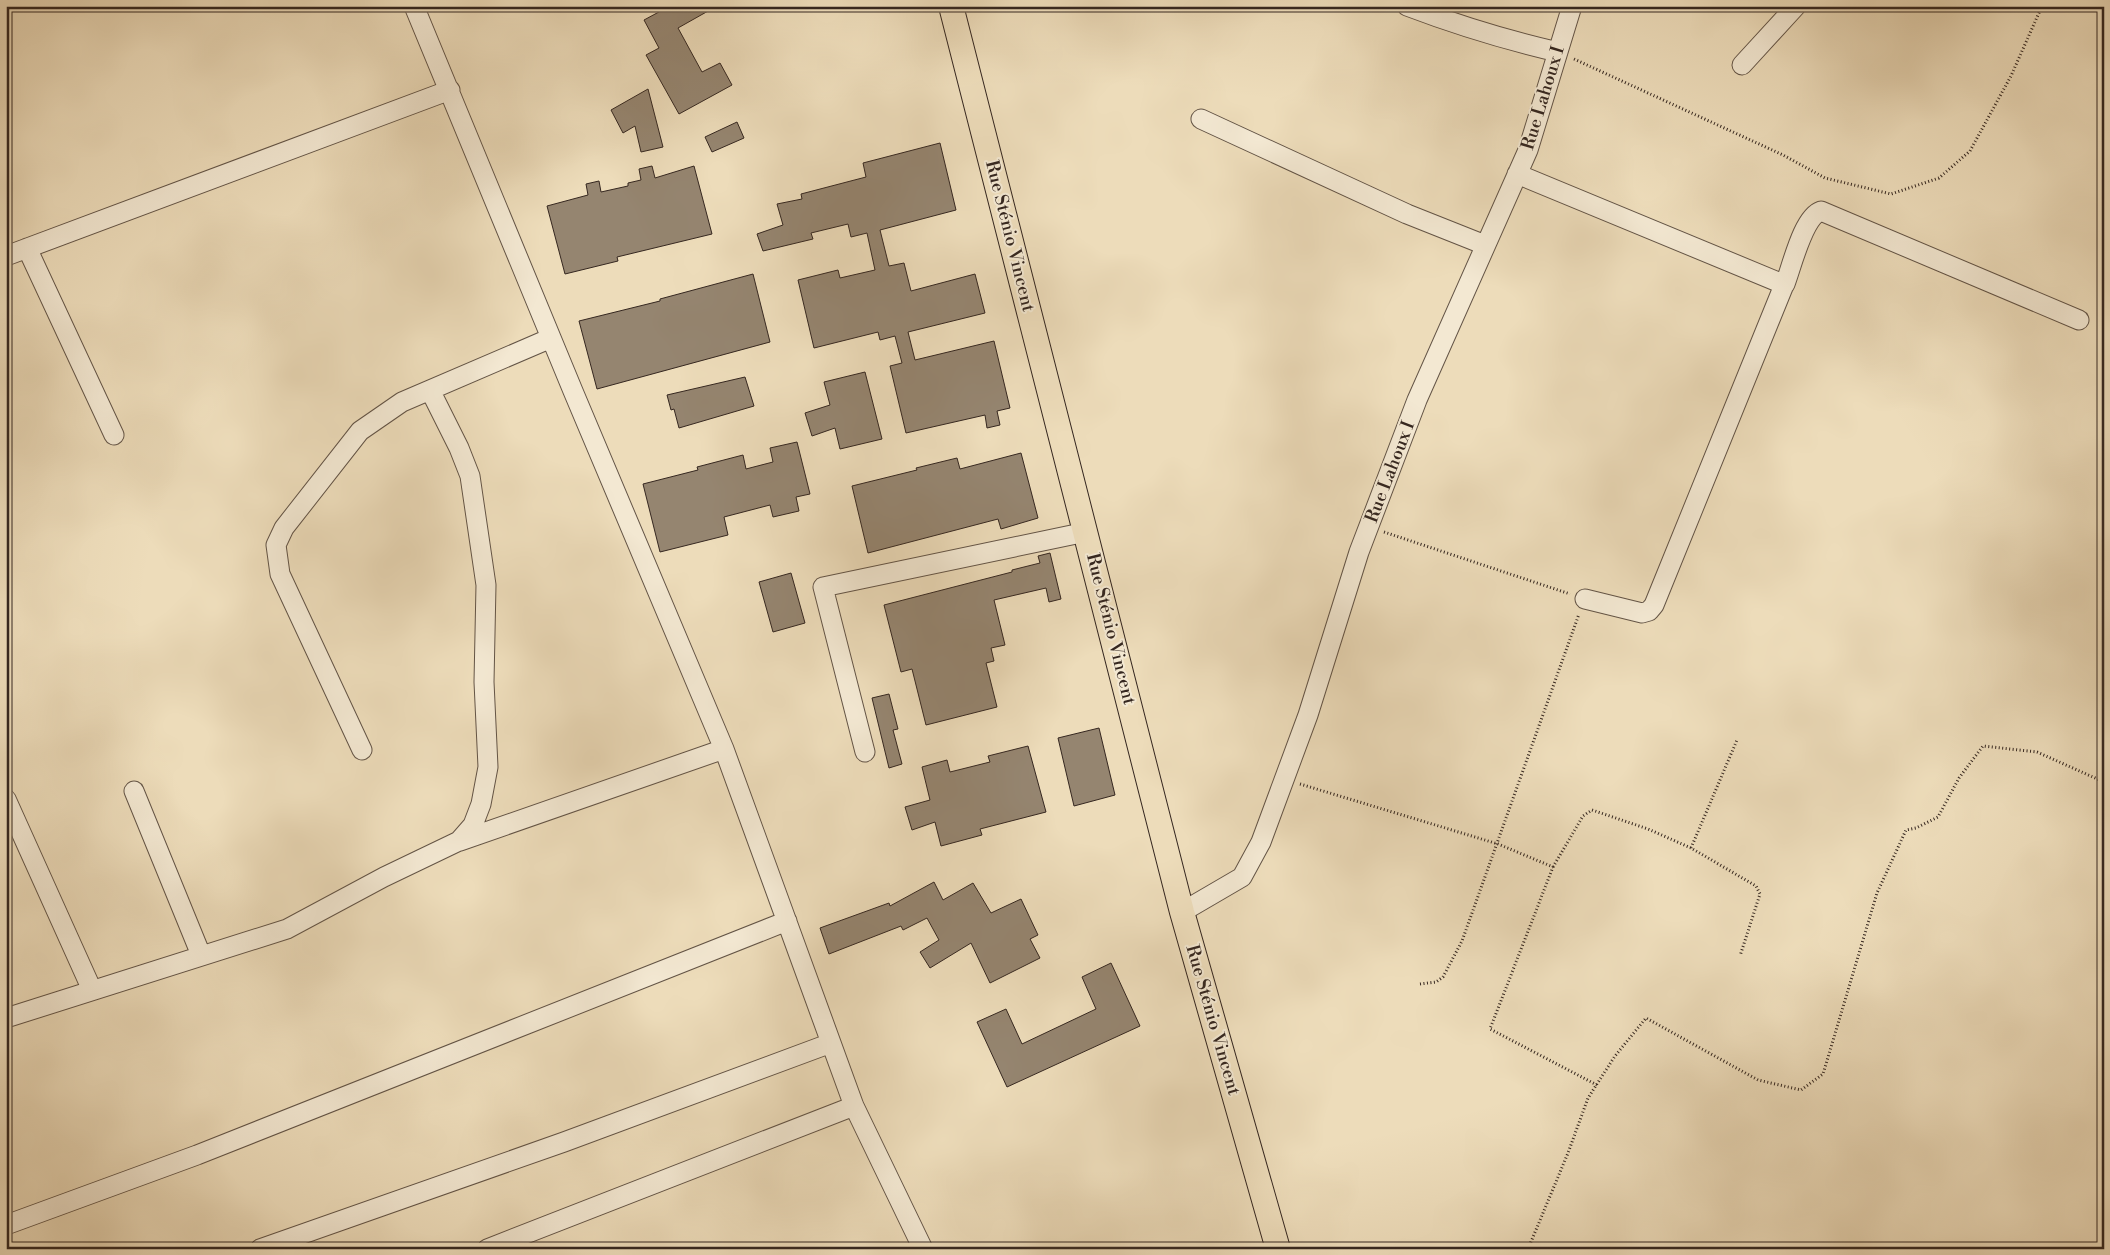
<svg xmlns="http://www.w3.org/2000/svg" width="2110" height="1255" font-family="'Libre Bodoni',serif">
<rect width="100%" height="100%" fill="#eddcba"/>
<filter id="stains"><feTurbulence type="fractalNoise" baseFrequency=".004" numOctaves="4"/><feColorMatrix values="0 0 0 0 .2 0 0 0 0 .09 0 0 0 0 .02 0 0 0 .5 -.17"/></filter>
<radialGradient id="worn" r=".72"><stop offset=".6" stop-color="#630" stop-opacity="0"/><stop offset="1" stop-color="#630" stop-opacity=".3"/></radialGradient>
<path fill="#958570" stroke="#352720" d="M670,6H717L678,28L702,72L720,63L732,85L679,114L646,55L659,48L644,20Z
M648,89L663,147L641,152L635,126L623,133L611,110Z
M737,122L744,138L712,152L705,137Z
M940,143L956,210L880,230L889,266L904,263L911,291L975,274L985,313L908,332L915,360L994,341L1010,408L997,411L1000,425L987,428L985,415L906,433L890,366L902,363L895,336L880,340L878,332L814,348L798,280L838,270L840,278L875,270L867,233L851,237L848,224L811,233L813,239L763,251L757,234L783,225L777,204L802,199L801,194L866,177L863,163Z
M652,166L655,178L694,166L712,234L617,257L618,261L565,274L547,206L588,195L586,184L599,181L601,192L628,186V183L641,180L639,169Z
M753,274L770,342L597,389L579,321L660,301V299Z
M865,372L882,439L840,449L835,428L812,436L805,413L830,405L824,382Z
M745,377L754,406L679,428L674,409L671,410L667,395Z
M797,442L810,494L796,497L799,511L773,517L770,505L724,517L728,535L660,552L643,484L698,470L697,467L743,455L746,469L773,462L770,448Z
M1021,453L1038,518L1001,529L998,519L868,553L852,486L917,470L916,468L957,458L960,469Z
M1050,553L1061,599L1049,602L1046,588L994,600L1005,645L991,648L994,661L986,663L997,707L926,725L912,669L901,672L884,605L1012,572V570L1040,563L1038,556Z
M791,573L805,623L773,632L759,582Z
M889,694L898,729L893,730L902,764L889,768L872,698Z
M1099,728L1115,795L1074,806L1058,738Z
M1028,746L1046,812L980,829L982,835L941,846L935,822L912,830L905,807L930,800L922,767L947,760L950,772L990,762L988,756Z
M934,882L943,900L973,883L991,913L1021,899L1038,935L1030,939L1040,958L990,983L971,943L930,968L920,952L939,940L927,918L903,930L901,926L829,954L820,928L889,903L890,906Z
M1111,963L1140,1026L1007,1087L977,1022L1006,1009L1022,1044L1096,1009L1082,977Z"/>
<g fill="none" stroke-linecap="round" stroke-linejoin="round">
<defs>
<path id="minor" d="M414,6L573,391L724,749L854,1106L923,1249
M1407,6C1457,25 1506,40 1558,52
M1742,65L1796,6
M1201,119L1407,214L1485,245
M1517,174L1783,284H1785C1792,266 1803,217 1821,211L2079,320
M27,248L114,435
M6,256L450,90
M1585,599L1642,613L1649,611L1654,605L1784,285
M362,750L280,574L276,545L284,528L360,431L402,402L551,338
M865,752L823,587L1086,532
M134,791L201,955
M6,799L92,990
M460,841L724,749
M1182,912L1242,877L1261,842L1308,715L1359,552L1417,400L1528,150L1572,6
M6,1018L287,929L384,877L459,841L473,825L481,804L488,767L484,682L486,585L470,476L459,448L430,390
M6,1225L197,1155L787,921
M260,1249L564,1142L831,1043
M487,1249L854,1106"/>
<path id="major" d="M951,6L1182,912L1278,1249"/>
</defs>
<use href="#minor" stroke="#635446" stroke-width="21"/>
<use href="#major" stroke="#352720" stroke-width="26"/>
<path stroke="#352720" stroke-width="3" stroke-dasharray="1 2.5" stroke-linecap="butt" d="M1574,59L1783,155L1825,178L1891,194L1939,178L1970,151L2011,76L2042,6
M1384,532L1570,594
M1300,784L1498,844L1553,867L1490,1029L1597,1085
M1691,848L1737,740
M1553,867L1583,816L1592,810L1648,829L1691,848L1756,886L1760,894L1740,956
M1420,984L1436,982L1443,977L1462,941L1579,614
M1528,1249L1568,1153L1588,1098L1615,1056L1646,1018L1758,1080L1801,1090L1823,1074L1877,893L1906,830L1916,828L1938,817L1959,778L1983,746L2037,752L2104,782"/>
<use href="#minor" stroke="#f3e8d2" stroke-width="19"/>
<use href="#major" stroke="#eddcba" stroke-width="24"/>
</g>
<g text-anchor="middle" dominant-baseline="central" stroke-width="4" stroke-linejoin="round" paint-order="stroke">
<g font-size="18" fill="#352720" stroke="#f3e8d2">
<text transform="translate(1543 98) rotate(-73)">Rue Lahoux I</text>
<text transform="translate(1010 236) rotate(76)">Rue Sténio Vincent</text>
<text transform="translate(1390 472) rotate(-69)">Rue Lahoux I</text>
<text transform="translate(1111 629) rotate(76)">Rue Sténio Vincent</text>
<text transform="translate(1213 1020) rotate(74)">Rue Sténio Vincent</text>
</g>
</g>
<rect width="2110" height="1255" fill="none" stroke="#eddcba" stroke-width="25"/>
<rect x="8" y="8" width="2095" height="1240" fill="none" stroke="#352720" stroke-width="2.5"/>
<rect x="12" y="12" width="2085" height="1230" fill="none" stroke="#352720"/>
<rect width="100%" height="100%" filter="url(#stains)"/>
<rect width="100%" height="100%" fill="url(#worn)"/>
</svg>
